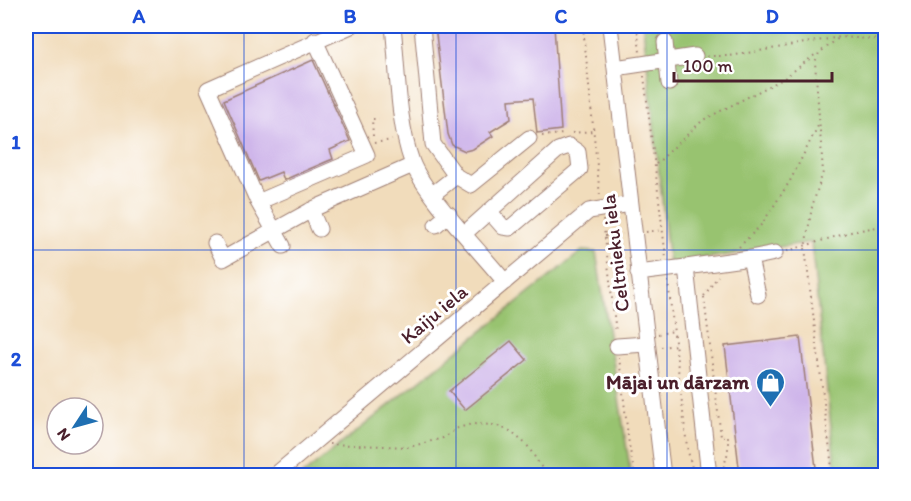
<svg xmlns="http://www.w3.org/2000/svg" width="911" height="501" font-family="Itim,sans-serif">
<rect width="100%" height="100%" fill="#fff"/>
<filter id="ink" filterUnits="userSpaceOnUse"><feTurbulence type="fractalNoise" baseFrequency=".0167" numOctaves="2"/><feDisplacementMap in="SourceGraphic" scale="12" xChannelSelector="R" yChannelSelector="G"/><feConvolveMatrix kernelMatrix="1 2 1 2 8 2 1 2 1" color-interpolation-filters="sRGB"/></filter>
<filter id="wash" filterUnits="userSpaceOnUse"><feTurbulence type="fractalNoise" baseFrequency=".008" numOctaves="4" result="noise"/><feDisplacementMap in="SourceGraphic" scale="24" xChannelSelector="R" yChannelSelector="G"/><feGaussianBlur stdDeviation="1.35" result="paint"/><feColorMatrix in="noise" values="0 0 0 0 0 0 0 0 0 0 0 0 0 0 0 0 0 1.4 0 .05"/><feComposite in="paint" operator="in"/></filter>
<g filter="url(#wash)">
<rect width="100%" height="100%" fill="#f1dcbb"/>
<path fill="#98c370" stroke="#71714e" stroke-width="1.5" d="M643,26H885V475H860L859,472L836,474L811,242L669,264Z
M582,251L596,252L631,475L301,476Z"/>
<g id="blocks">
<path fill="#cfb6ea" d="M435,26H554L561,130L537,133L533,98L509,100L511,119L490,132L493,136L473,149L465,151L452,145L448,134Z
M313,60L350,141L330,150L333,159L328,161L284,180L281,172L259,181L224,100Z
M800,337L816,468L740,476L725,346Z
M511,341L527,360L465,410L449,391Z"/>
</g>
</g>
<g filter="url(#ink)">
<use href="#blocks" fill-opacity="0" stroke="#9e7e73" stroke-width="1.5"/>
<g fill="none" stroke-linecap="round" stroke-linejoin="round">
<defs>
<path id="minor" d="M393,26C398,70 397,120 412,162C424,194 482,253 505,282
M422,26L433,144L456,176
M610,26L663,476
M665,42L669,83
M615,68L695,56
M433,194L456,176L471,185L529,138
M258,202L367,155L315,40
M311,210L319,229
M436,225L449,214
M465,233L558,150L569,146L578,152L580,169L510,228L503,227L489,211
M215,243L223,259L315,208L413,165
M283,246L258,202L208,89L351,26
M750,258L775,253
M686,267L750,258L758,295
M638,273L686,267L709,476
M617,346L646,344
M274,476L589,211L630,204"/>
</defs>
<use href="#minor" stroke="#9e7e73" stroke-width="17"/>
<path stroke="#9e7e73" stroke-width="2" stroke-dasharray="1.5 4.5" stroke-linecap="butt" d="M583,26L600,196
M637,26L640,52
M707,56H730L840,37L886,40
M644,76L666,258
M572,133L593,131
M373,136L372,119H379
M542,136L563,134
M374,143L392,140
M656,164L703,120L783,79L816,54
M603,220L616,333
M646,232L661,230
M605,236L623,234
M739,247L762,224L790,181L820,122
M787,251L851,232L886,225
M668,281L687,447L694,476
M704,296L718,276
M704,297L721,437
M658,334L674,331
M661,347L676,345
M619,357L629,445L635,476
M329,444L409,447L443,438L458,428L472,424L495,425L510,431L527,445L547,476
M722,473L728,452V436L723,437
M833,476L805,248L812,207L823,172L815,62L819,53L840,37
M835,476L857,473L858,476"/>
<use href="#minor" stroke="#fff" stroke-width="15"/>
</g>
</g>
<path fill="none" stroke="#1d4ed8" stroke-width="1.5" stroke-opacity="0.55" d="M244,26V476M456,26V476M667,26V476M26,250H886"/>
<defs>
<symbol id="shop-pin" viewBox="-11 -11 22 30"><path d="M0 17L-7.5 6A9.5 9.5 0 1 1 7.5 6Z" fill="#1f6fb2" stroke="#fff"/><path d="M-5-2.5h2.3a2.7 3.5 0 0 1 5.4 0H5L5.5 6h-11ZM-1.5-2.5h3a1.5 2.3 0 0 0-3 0Z" fill="#fff"/></symbol>
</defs>
<g fill-rule="evenodd">
<use href="#shop-pin" x="754" y="366" width="33" height="45"/>
</g>
<g text-anchor="middle" dominant-baseline="central" stroke-width="6" stroke-linejoin="round" paint-order="stroke">
<g font-size="20" fill="#4a1f2b" stroke="#fff">
<text transform="translate(615 253) rotate(-97)">Celtnieku iela</text>
<text transform="translate(434 314) rotate(-40)">Kaiju iela</text>
</g>
<g font-size="20" font-weight="bold" fill="#4a1f2b" stroke="#fff" text-anchor="end">
<text x="749" y="382">Mājai un dārzam</text>
</g>
</g>
<rect width="911" height="501" fill="none" stroke="#fff" stroke-width="66"/>
<g transform="translate(75 426) rotate(234)"><circle r="28" fill="#ffffff" stroke="#b7a5aa" stroke-width="1.5"/>
<path d="M0-4.5L10 22L0 15L-10 22Z" fill="#1f6fb2"/>
<text y="-9" font-size="16" font-weight="bold" text-anchor="middle" fill="#4a1f2b">N</text>
</g>
<path d="M674 72v9h158v-9" fill="none" stroke="#4a1f2b" stroke-width="3"/>
<text x="683" y="72" font-size="18" fill="#4a1f2b" stroke="#ffffff" stroke-width="4.5" paint-order="stroke">100 m</text>
<rect x="33" y="33" width="845" height="435" fill="none" stroke="#1d4ed8" stroke-width="2"/>
<g font-size="20" text-anchor="middle" font-weight="bold" fill="#1d4ed8">
<text x="139" y="23">A</text>
<text x="350" y="23">B</text>
<text x="561" y="23">C</text>
<text x="772" y="23">D</text>
<text x="16" y="149">1</text>
<text x="16" y="366">2</text>
</g>
</svg>
